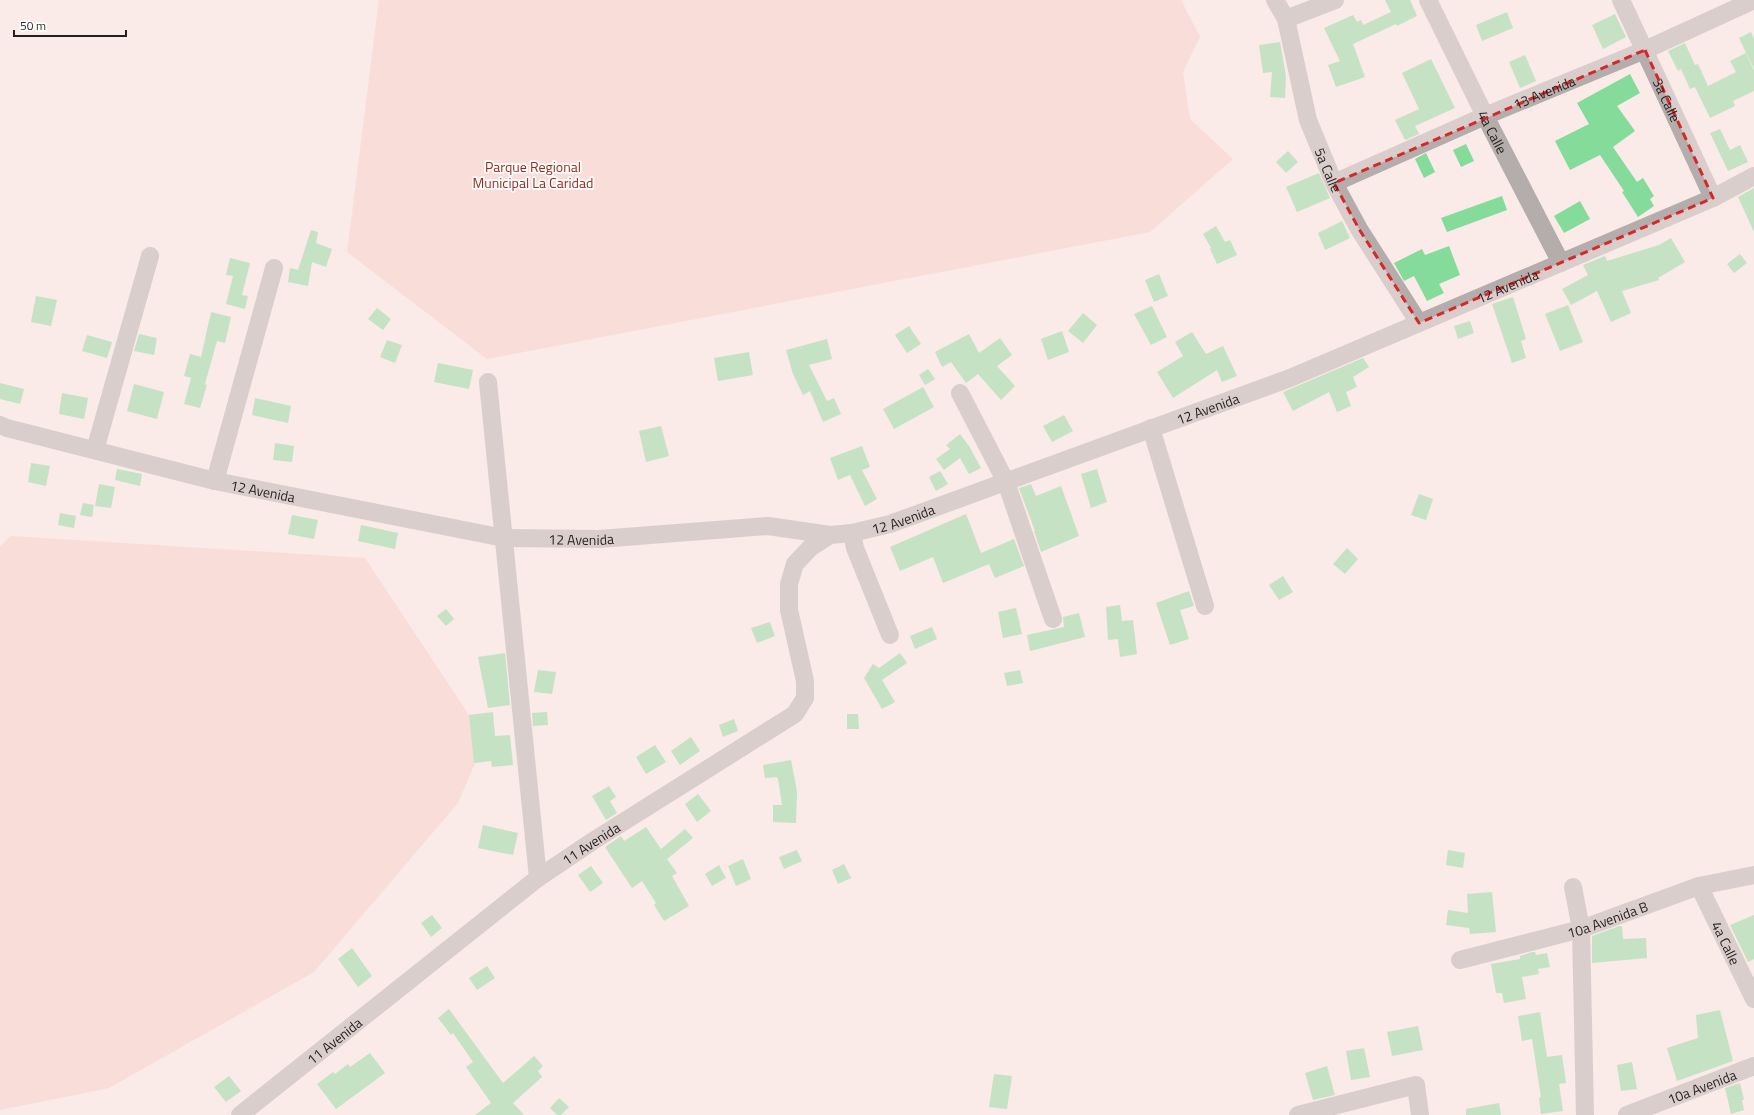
<svg xmlns="http://www.w3.org/2000/svg" width="1754" height="1115" font-family="'Titillium Web',sans-serif">
<rect width="100%" height="100%" fill="#faeae8"/>
<path fill="#f9cfc8" d="M379,0H1181L1200,37L1183,72L1190,119L1233,159L1150,232L487,359L347,252Z
M10,536L365,558L485,739L458,803L314,972L109,1088L0,1110V547Z"/>
<path fill="#85db99" d="M1385,0H1410L1417,16L1397,26L1396,24L1353,44L1365,77L1336,87L1328,65L1340,61L1324,28L1353,15L1357,22L1361,20L1363,25L1391,12Z
M1507,12L1513,28L1482,41L1476,25Z
M1615,14L1626,37L1603,49L1592,25Z
M1751,32L1754,39V69L1739,38Z
M1280,42L1286,76L1285,98L1270,97L1272,72L1263,73L1259,45Z
M1685,43L1695,65L1698,64L1708,86L1736,72L1730,61L1746,53L1754,71V91L1733,101L1735,106L1710,118L1695,87L1690,89L1681,69L1678,71L1668,51Z
M1525,55L1536,81L1520,88L1509,62Z
M1431,59L1455,108L1415,126L1419,134L1405,140L1395,120L1419,109L1402,73Z
M1630,74L1640,93L1617,106L1635,131L1613,147L1637,182L1643,178L1654,196L1650,199L1654,206L1638,217L1622,192L1624,191L1600,155L1570,170L1555,141L1589,124L1577,103Z
M1720,129L1730,150L1740,145L1748,162L1728,171L1710,133Z
M1466,144L1474,161L1461,167L1453,150Z
M1288,151L1298,162L1286,173L1276,162Z
M1426,153L1435,172L1424,178L1415,159Z
M1319,173L1330,198L1297,212L1286,187Z
M1754,188V232L1738,197Z
M1502,196L1507,210L1447,232L1441,218Z
M1580,201L1590,219L1564,233L1554,216Z
M1342,221L1350,238L1325,250L1318,233Z
M1216,226L1225,242L1230,240L1237,255L1217,264L1210,249L1211,248L1203,234Z
M311,230L318,232L316,243L332,249L326,267L312,262L308,286L288,282L290,268L298,270Z
M1671,238L1685,262L1658,278L1659,280L1622,291L1631,313L1611,322L1597,291L1571,305L1562,289L1588,275L1583,265L1605,256L1607,261L1659,245Z
M1449,246L1460,275L1439,284L1444,293L1427,301L1414,276L1404,281L1394,263L1422,249L1425,255Z
M1740,254L1747,263L1734,273L1727,264Z
M230,258L250,263L242,295L248,296L245,309L226,304L233,276L226,275Z
M1159,274L1168,296L1154,302L1145,280Z
M36,296L57,300L51,326L31,322Z
M1513,297L1526,339L1521,341L1526,358L1512,363L1492,304Z
M1568,305L1583,342L1560,351L1545,314Z
M1152,306L1167,337L1151,345L1134,314Z
M377,308L391,319L383,330L368,319Z
M211,312L231,317L225,343L217,341L205,384L207,385L200,408L184,404L191,378L184,376L190,354L201,357Z
M1083,313L1097,325L1083,343L1068,331Z
M1470,321L1474,333L1458,339L1454,326Z
M909,326L921,344L907,353L895,335Z
M1062,331L1069,352L1048,360L1041,339Z
M1192,332L1206,354L1223,346L1237,376L1222,382L1217,370L1173,398L1157,372L1183,356L1175,342Z
M139,334L157,338L154,355L134,351Z
M969,334L979,353L1000,338L1012,355L997,366L1015,386L1001,400L978,374L966,383L951,362L942,367L935,352Z
M87,335L112,342L107,358L82,351Z
M827,339L832,359L809,365L827,401L834,398L841,414L823,422L810,391L803,395L793,374L786,350Z
M387,340L402,345L395,363L380,357Z
M749,352L753,375L718,381L714,358Z
M1363,358L1369,367L1353,377L1357,387L1346,392L1351,406L1337,412L1329,392L1293,411L1283,392Z
M438,363L473,370L469,389L434,382Z
M928,369L935,379L925,385L919,375Z
M0,383L24,389L20,404L0,399Z
M134,384L164,392L157,419L127,411Z
M923,387L934,407L894,429L883,409Z
M62,393L88,398L84,419L59,414Z
M255,398L291,406L288,423L252,415Z
M1064,415L1073,431L1052,442L1043,426Z
M661,426L669,456L646,462L639,431Z
M960,434L969,446L981,468L969,474L960,458L944,470L936,459L950,449L946,445Z
M275,443L294,446L292,462L273,460Z
M862,446L870,467L862,470L877,499L865,506L850,475L838,480L830,458Z
M31,463L50,466L46,486L28,482Z
M117,469L142,474L140,486L115,480Z
M1097,469L1107,502L1091,508L1081,474Z
M940,471L948,484L936,491L929,477Z
M99,484L115,487L111,508L95,506Z
M1031,484L1036,496L1061,486L1079,536L1041,552L1034,531H1035L1019,488Z
M1419,494L1433,499L1426,520L1411,515Z
M83,503L94,505L92,517L80,515Z
M60,513L76,516L74,528L58,525Z
M966,514L981,553L1014,539L1024,566L995,578L989,564L943,583L933,557L900,571L890,547Z
M292,515L318,520L314,539L288,534Z
M361,525L398,533L395,549L358,541Z
M1347,548L1358,559L1345,574L1333,564Z
M1283,576L1293,592L1279,600L1269,585Z
M1189,591L1194,606L1180,610L1189,639L1170,645L1156,603Z
M1120,605L1122,621L1133,620L1137,654L1120,657L1118,639L1108,640L1106,607Z
M1016,608L1022,634L1003,638L998,612Z
M446,609L454,619L446,626L437,616Z
M1079,613L1085,637L1030,651L1027,635L1064,627L1063,617Z
M770,622L775,636L757,643L751,628Z
M932,627L937,639L915,649L910,636Z
M505,653L510,705L488,708L478,657Z
M900,653L907,663L882,680L895,702L882,709L864,678L873,664L879,668Z
M538,670L556,672L552,694L534,692Z
M1020,670L1023,683L1007,686L1004,673Z
M493,712L495,736L510,735L513,765L492,767L491,761L474,763L469,715Z
M547,712L548,725L533,726L532,713Z
M847,714H858L859,729H847Z
M734,719L738,731L723,737L719,725Z
M691,737L700,751L680,765L671,751Z
M655,745L666,762L646,774L636,757Z
M791,760L797,792L796,823L773,822V805H782L778,779L777,777L765,778L763,765Z
M609,786L616,797L610,801L617,813L606,820L592,796Z
M698,794L711,811L697,822L685,804Z
M483,825L518,833L513,855L478,848Z
M646,827L661,849L685,829L693,838L667,859L677,873L672,876L689,906L664,921L654,905L656,903L642,881L632,888L605,847L621,836L624,841Z
M797,850L802,861L784,869L779,857Z
M1448,850L1465,853L1463,868L1446,865Z
M743,859L751,879L736,886L728,866Z
M844,864L851,878L838,884L832,870Z
M719,865L726,878L712,886L705,874Z
M591,866L603,883L590,892L578,875Z
M1492,892L1496,932L1470,934L1469,928L1446,925L1448,910L1468,913L1467,894Z
M432,915L442,928L431,937L421,923Z
M1754,915V959L1748,962L1730,925Z
M1619,926H1622L1623,939L1646,938L1647,958L1592,963V936Z
M352,948L372,976L358,987L338,959Z
M1532,952H1535L1536,955L1547,953L1550,967L1538,969L1539,974L1522,977L1526,999L1504,1003L1502,993H1496L1491,964L1520,959V956Z
M487,966L495,978L477,990L469,978Z
M449,1009L503,1083L534,1056L543,1066L538,1071L542,1077L513,1103L524,1115H475L491,1103L466,1067L473,1062L453,1033L451,1035L438,1018Z
M1720,1010L1733,1061L1677,1081L1667,1048L1698,1038L1696,1015Z
M1540,1012L1547,1057L1562,1055L1566,1083L1559,1084L1563,1111L1541,1114L1539,1098L1541,1097L1532,1039L1522,1041L1518,1016Z
M1418,1026L1423,1050L1392,1056L1387,1032Z
M1364,1048L1370,1077L1351,1080L1346,1051Z
M370,1053L385,1073L336,1109L317,1084L333,1072L335,1074L348,1064L350,1067Z
M1632,1062L1637,1089L1621,1091L1617,1065Z
M1327,1066L1335,1095L1313,1100L1305,1073Z
M994,1074L1012,1076L1007,1109L989,1107Z
M229,1076L241,1091L226,1102L214,1087Z
M1740,1083L1744,1100H1742L1744,1110L1731,1114L1725,1088Z
M559,1098L569,1107L561,1115H557L550,1108Z
M1499,1103L1501,1115H1466V1109Z"/>
<g fill="none" stroke-linecap="round" stroke-linejoin="round">
<g stroke="#b4adac" stroke-width="18">
<path id="s1" d="M1275,0L1286,19L1308,120L1334,183L1359,229L1419,323"/>
<path id="s2" d="M1428,0L1485,116L1561,263"/>
<path id="s3" d="M1621,0L1713,198"/>
<path d="M1286,19L1335,0"/>
<path id="s4" d="M1334,183L1485,116L1645,50L1754,0"/>
<path d="M488,382L538,878"/>
<path d="M960,393L1006,482L1053,619"/>
<path id="s5" d="M0,425L7,428L215,481L504,538L599,539L768,526L830,535L852,533L890,524L1290,378L1713,198L1754,176"/>
<path d="M1151,428L1205,606"/>
<path d="M95,450L150,256"/>
<path d="M215,481L274,268"/>
<path d="M852,533L855,548L890,635"/>
<path id="s6" d="M1699,886L1754,999"/>
<path d="M1573,887L1581,929L1585,1115"/>
<path id="s7" d="M1460,960L1581,929L1699,886L1754,875"/>
<path id="s8" d="M240,1115L538,878L593,841L795,714L805,698V681L789,610V584L795,564L810,548L830,535"/>
<path d="M1298,1115L1416,1085L1420,1115"/>
<path id="s9" d="M1627,1115L1754,1066"/>
</g>
</g>
<path d="M0 0H1754V1115H0ZM1645,50L1713,198L1419,323L1359,229L1334,183Z" fill="#faeae8" fill-opacity=".55" fill-rule="evenodd"/>
<path fill="none" stroke="#d62828" stroke-width="3" stroke-dasharray="8 5" stroke-linejoin="round" d="M1645,50L1713,198L1419,323L1359,229L1334,183Z"/>
<g text-anchor="middle" dominant-baseline="central" stroke-width="3.5" stroke-linejoin="round" paint-order="stroke">
<g font-size="14" fill="#251f1e" stroke="#fff">
<text stroke="none"><textPath href="#s4" startOffset="229">13 Avenida</textPath></text>
<text stroke="none"><textPath href="#s3" startOffset="110">3a Calle</textPath></text>
<text stroke="none"><textPath href="#s2" startOffset="147">4a Calle</textPath></text>
<text stroke="none"><textPath href="#s1" startOffset="179">5a Calle</textPath></text>
<text stroke="none"><textPath href="#s5" startOffset="1567">12 Avenida</textPath></text>
<text stroke="none"><textPath href="#s5" startOffset="1243">12 Avenida</textPath></text>
<text stroke="none"><textPath href="#s5" startOffset="271">12 Avenida</textPath></text>
<text stroke="none"><textPath href="#s5" startOffset="919">12 Avenida</textPath></text>
<text stroke="none"><textPath href="#s5" startOffset="594">12 Avenida</textPath></text>
<text stroke="none"><textPath href="#s8" startOffset="444">11 Avenida</textPath></text>
<text stroke="none"><textPath href="#s7" startOffset="153">10a Avenida B</textPath></text>
<text stroke="none"><textPath href="#s6" startOffset="63">4a Calle</textPath></text>
<text stroke="none"><textPath href="#s8" startOffset="120">11 Avenida</textPath></text>
<text stroke="none"><textPath href="#s9" startOffset="80">10a Avenida</textPath></text>
</g>
<g font-size="14" fill="#9c271b" stroke="#fff">
<text x="533" y="166">Parque Regional<tspan x="533" dy="16">Municipal La Caridad</tspan></text>
</g>
</g>
<path d="M14 30v6h112v-6" fill="none" stroke="#251f1e" stroke-width="2"/>
<text x="20" y="30" font-size="12" fill="#251f1e" stroke="#ffffff" stroke-width="3" paint-order="stroke">50 m</text>
</svg>
